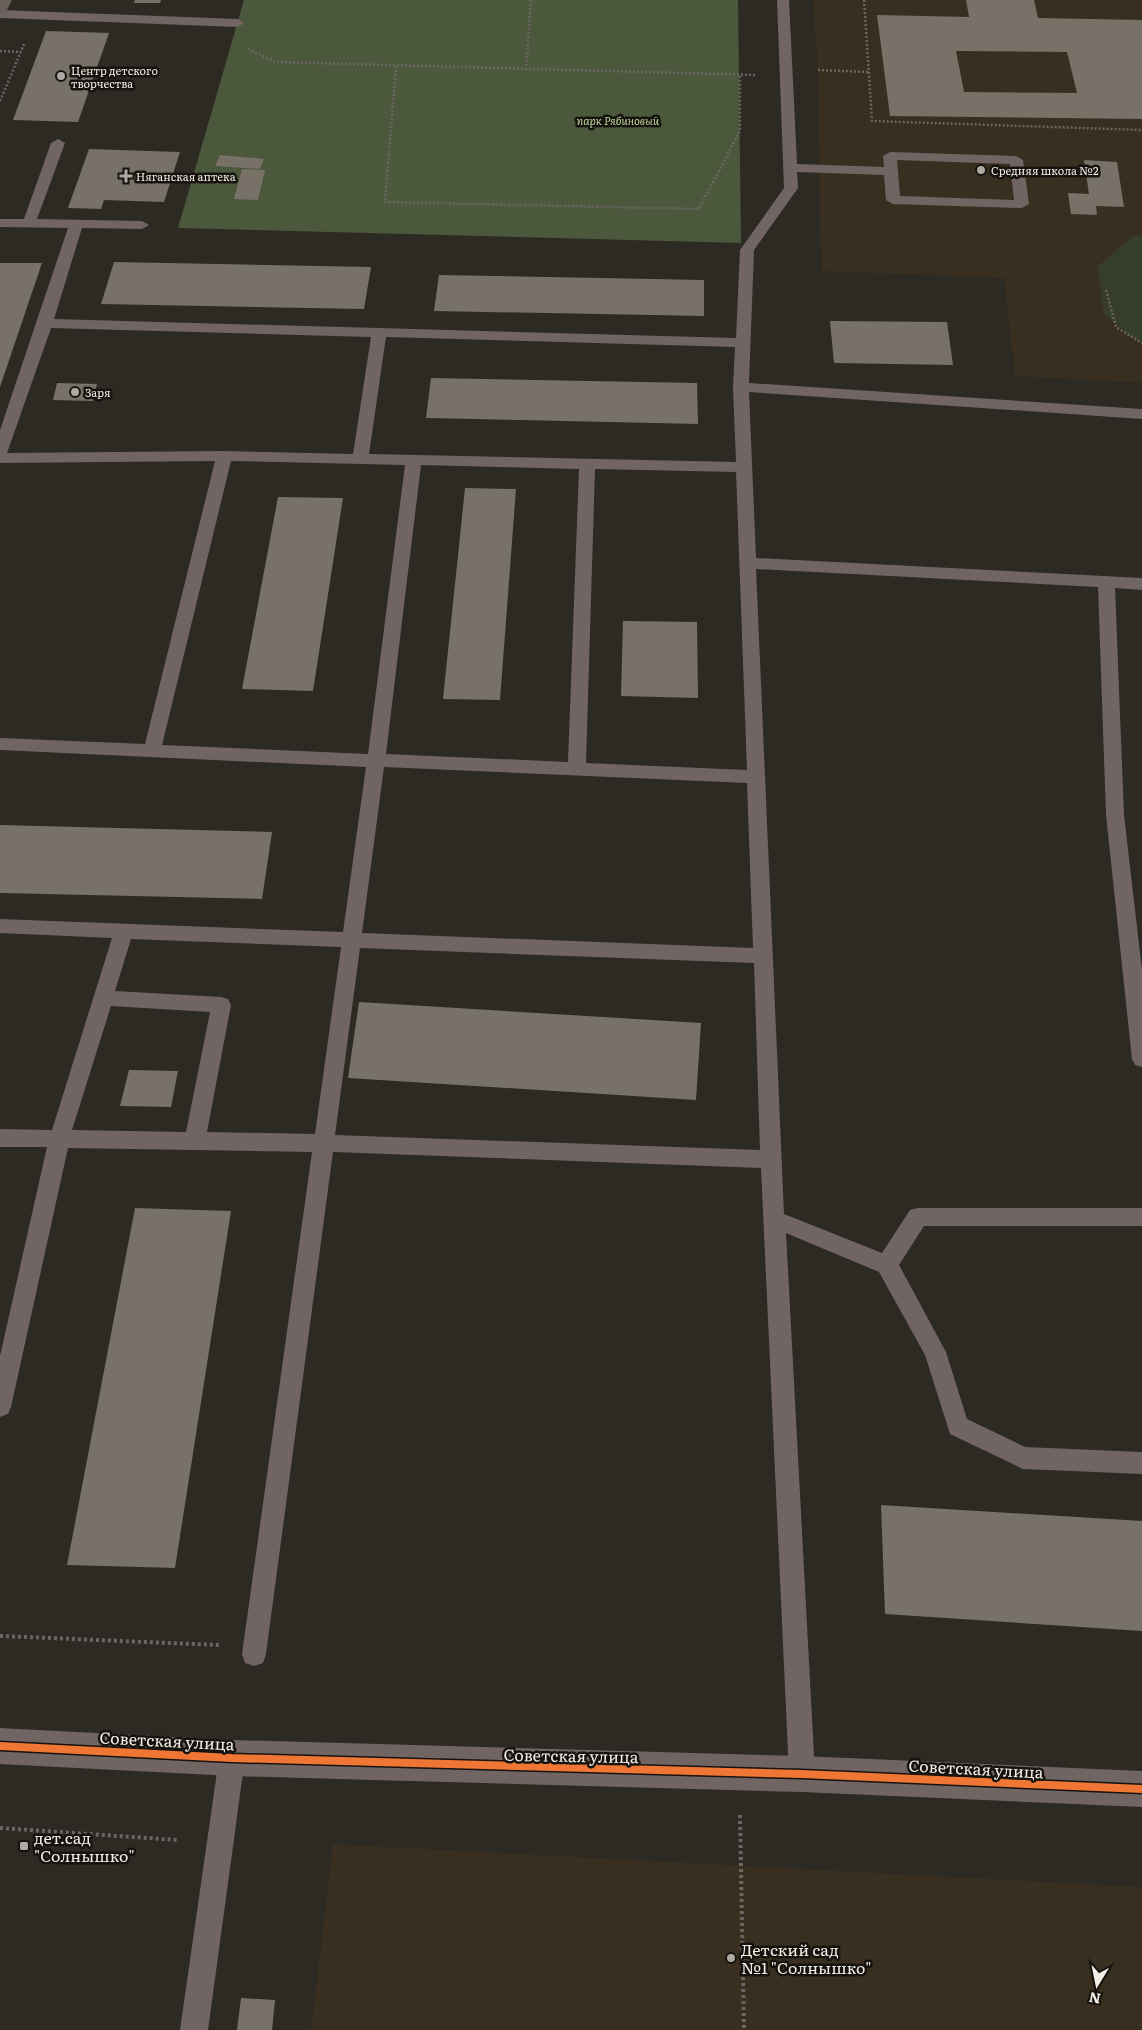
<svg xmlns="http://www.w3.org/2000/svg" width="1142" height="2030" font-family="Literata,serif">
<rect width="100%" height="100%" fill="#2d2923"/>
<path fill="#382f20" d="M813,0H1142V383L1015,376L1004,278L821,271L818,70Z
M333,1844L1142,1887V2030H311Z"/>
<path fill="#363d2a" d="M1142,235V343L1137,341L1104,314L1097,267L1133,236Z"/>
<path fill="#4c583c" d="M244,0H738L741,243L178,228Z"/>
<path fill="#777168" fill-rule="evenodd" d="M135,0H161L160,3H134Z
M966,0H1034L1038,18L1142,20V119L890,116L877,15L969,17ZM956,51L1067,52L1077,93L964,92Z
M46,31L109,33L78,122L13,120Z
M89,149L180,152L164,202L104,200L101,209L68,208Z
M220,155L264,159L260,169L215,166Z
M1084,160L1117,162L1124,207L1096,206L1097,215L1071,214L1068,193L1089,194Z
M242,169L265,170L258,200L234,199Z
M114,262L371,267L364,309L101,304Z
M0,263H42L0,387Z
M439,275L704,280V316L434,311Z
M830,321L947,322L953,365L834,363Z
M431,378L697,383L698,424L426,418Z
M57,383L97,384L93,401L53,400Z
M465,488L516,489L500,700L443,699Z
M278,497L343,498L313,691L242,689Z
M623,621L697,622L698,698L621,696Z
M0,825L272,832L262,899L0,893Z
M359,1002L701,1023L696,1100L348,1078Z
M129,1070L178,1071L171,1107L120,1106Z
M135,1208L231,1211L175,1568L67,1565Z
M881,1505L1142,1521V1631L885,1614Z
M241,1998L275,2000L272,2030H237Z"/>
<g fill="none" stroke-linecap="round" stroke-linejoin="round">
<path stroke="#6d6562" stroke-width="2.5" stroke-dasharray="2 2" stroke-linecap="butt" d="M864,0L872,121L1142,130
M248,49L276,62L757,75
M0,51L21,52
M396,66L385,202L699,209L740,131V75
M526,70L531,0
M818,70L868,72
M0,101L25,42
M1106,290L1116,327L1142,343"/>
<path stroke="#6d6562" stroke-width="4" stroke-dasharray="3 3" stroke-linecap="butt" d="M0,1636L219,1645
M740,1815L744,2030
M0,1828L177,1840"/>
<path fill="#716563" fill-rule="evenodd" d="M777,0H789L797,164L884,167L883,156L890,152L1016,156L1023,160L1029,204L1022,208L893,204L886,200L884,175L797,172L798,188L754,250L749,383L1142,409V419L749,392L756,558L1142,578V590L1115,588L1124,815L1142,970V1067L1135,1065L1132,1059L1106,815L1098,587L756,569L784,1214L882,1253L910,1210L918,1208H1142V1226H924L899,1265L946,1352L967,1419L1025,1447L1142,1452V1474L1023,1469L950,1434L925,1355L879,1272L786,1233L815,1774L811,1783L802,1787L793,1783L789,1774L761,1168L333,1152L266,1654L263,1663L254,1666L245,1663L242,1654L312,1152L68,1148L11,1407L8,1414L0,1417V1356L47,1147H0V1129L52,1130L112,938L0,933V919L343,932L366,767L0,750V738L145,744L215,461L0,463V430L68,228L0,227V219H24L51,143L58,139L65,143L37,219L142,221L149,225L142,229L82,228L54,319L736,338L740,250L784,188ZM897,160L1010,164L1014,200L900,196ZM51,328L371,337L353,454L224,451L7,453ZM386,337L735,347L733,387L736,462L369,454ZM231,461L405,465L368,754L162,745ZM421,465L579,469L568,762L386,754ZM595,469L736,472L747,770L586,763ZM384,767L747,783L753,948L362,933ZM131,939L341,947L315,1134L207,1132L231,1005L228,999L221,997L115,991ZM360,948L754,963L760,1150L335,1135ZM111,1006L210,1012L186,1132L72,1130Z
M0,10L238,19L244,23L238,27L0,18Z
M232,1745L241,1749L245,1758L208,2030H180L219,1758L223,1749Z"/>
<path fill="#716563" fill-rule="evenodd" d="M0,1728L232,1740L802,1756L1142,1771V1807L802,1792L232,1776L0,1764Z"/>
<path fill="#695f5a" fill-rule="evenodd" d="M0,0H12L6,12L0,13Z"/>
<defs>
<path id="cycleway" d="M0,1746L232,1758L802,1774L1142,1789"/>
</defs>
<use href="#cycleway" stroke="#16130e" stroke-width="11"/>
<use href="#cycleway" stroke="#f07635" stroke-width="8"/>
</g>
<g fill="#aea9a2" stroke="#16130e" stroke-width="2">
<circle cx="61" cy="76" r="5"/>
<circle cx="981" cy="170" r="5"/>
<path d="M123.5 168.5h5v5h5v5h-5v5h-5v-5h-5v-5h5z"/>
<circle cx="75" cy="392" r="5"/>
<rect x="19" y="1841" width="10" height="10" rx="2.5"/>
<circle cx="731" cy="1958" r="5"/>
</g>
<g text-anchor="middle" dominant-baseline="central" stroke-width="5" stroke-linejoin="round" paint-order="stroke">
<g font-size="11" fill="#f3eee7" stroke="#16130e" text-anchor="start">
<text x="71" y="70">Центр детского<tspan x="71" dy="13">творчества</tspan></text>
<text x="991" y="170">Средняя школа №2</text>
<text x="136" y="176">Няганская аптека</text>
<text x="85" y="392">Заря</text>
</g>
<g font-size="11" font-style="italic" fill="#bad39a" stroke="#16130e">
<text x="618" y="120">парк Рябиновый</text>
</g>
<g font-size="16" fill="#f3eee7" stroke="#16130e">
<text transform="translate(167 1740) rotate(3)">Советская улица</text>
<text transform="translate(571 1755) rotate(1)">Советская улица</text>
<text transform="translate(976 1768) rotate(3)">Советская улица</text>
</g>
<g font-size="16" fill="#f3eee7" stroke="#16130e" text-anchor="start">
<text x="34" y="1837">дет.сад<tspan x="34" dy="18">"Солнышко"</tspan></text>
<text x="741" y="1949">Детский сад<tspan x="741" dy="18">№1 "Солнышко"</tspan></text>
</g>
</g>
<g transform="translate(1097 1985) rotate(190)" stroke="#16130e" stroke-width="4" paint-order="stroke">
<path d="M0-4L9 19L0 12L-9 19Z" fill="#f3eee7"/>
<text y="-8" font-size="14" font-weight="bold" text-anchor="middle" fill="#f3eee7">N</text>
</g>
</svg>
